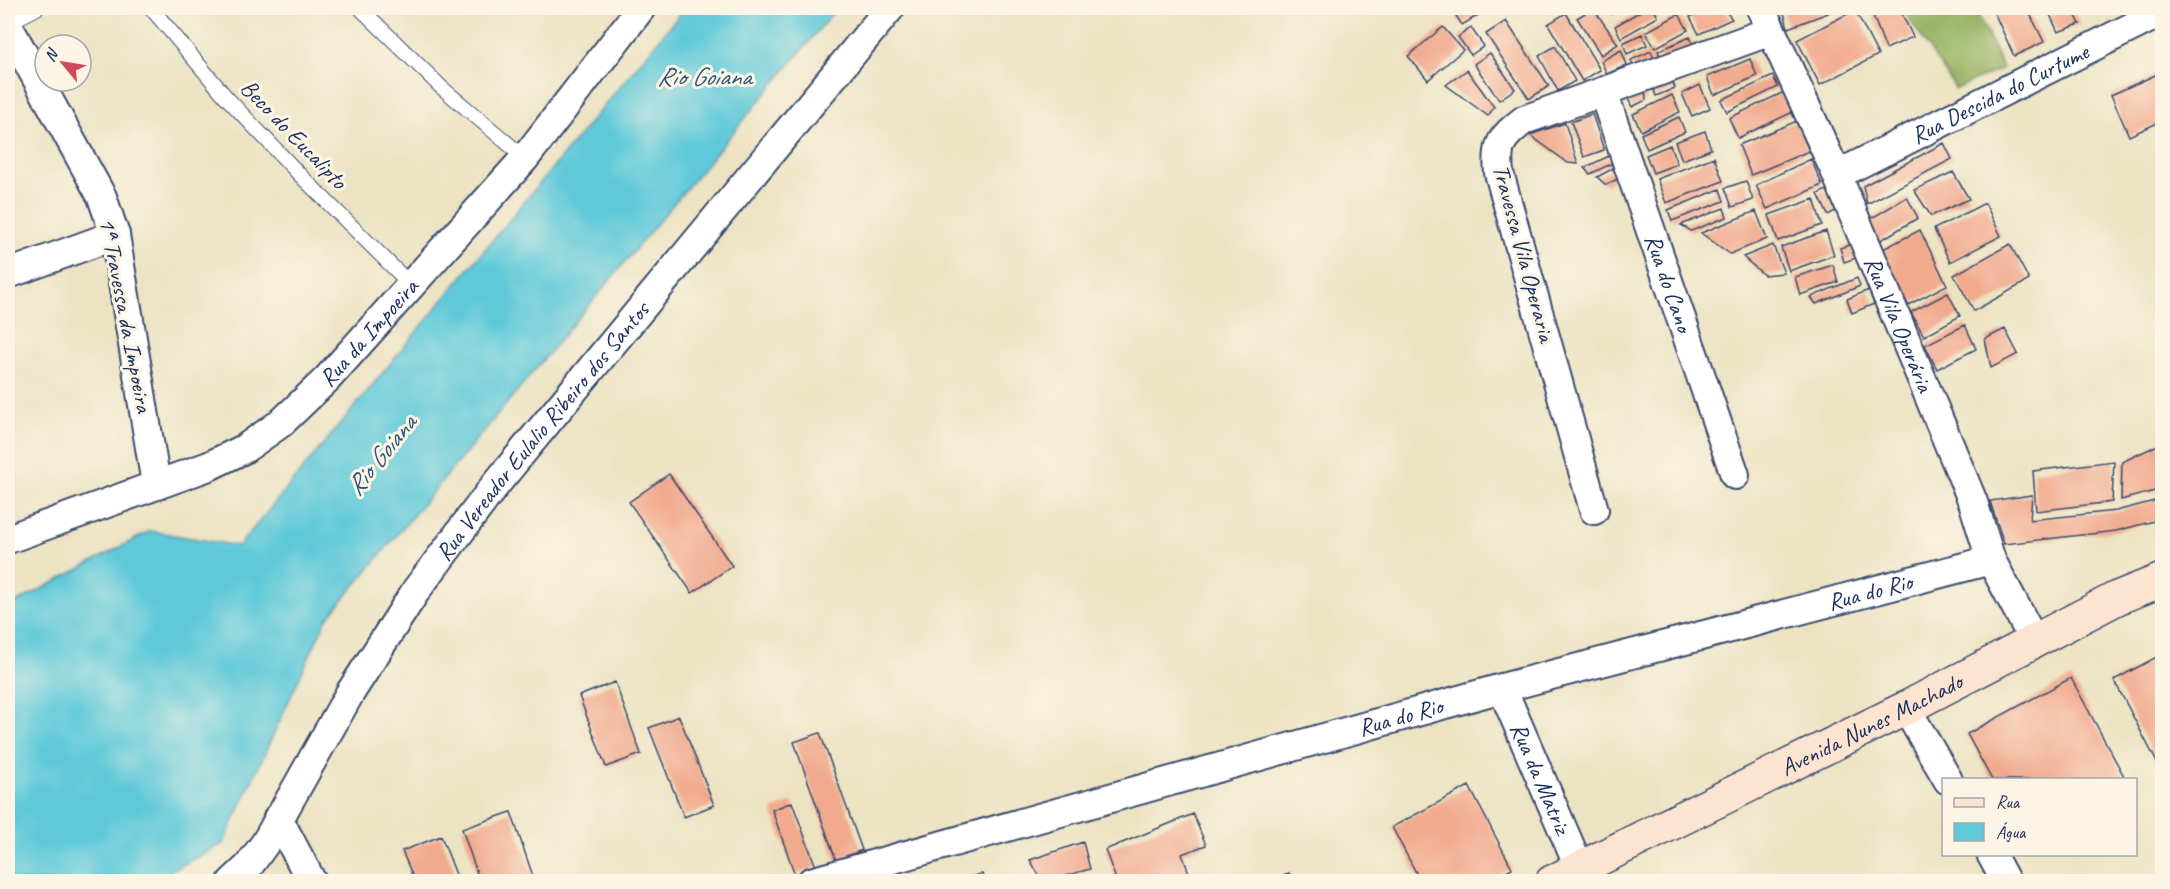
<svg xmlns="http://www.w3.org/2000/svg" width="2170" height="889" font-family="Caveat,sans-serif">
<rect width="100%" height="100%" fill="#fcf5e5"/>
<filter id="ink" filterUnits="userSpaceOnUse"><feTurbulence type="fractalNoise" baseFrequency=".0167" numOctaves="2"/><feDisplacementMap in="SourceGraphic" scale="12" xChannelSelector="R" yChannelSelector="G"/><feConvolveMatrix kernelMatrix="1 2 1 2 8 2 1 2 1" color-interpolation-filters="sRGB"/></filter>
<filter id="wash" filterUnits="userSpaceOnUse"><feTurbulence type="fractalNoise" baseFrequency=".008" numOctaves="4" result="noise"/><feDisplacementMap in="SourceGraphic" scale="24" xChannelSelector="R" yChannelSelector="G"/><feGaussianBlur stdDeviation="1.35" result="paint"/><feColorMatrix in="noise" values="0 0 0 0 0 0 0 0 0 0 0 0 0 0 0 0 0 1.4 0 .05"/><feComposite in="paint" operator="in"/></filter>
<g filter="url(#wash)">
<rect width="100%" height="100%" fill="#ece3c3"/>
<path fill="#9bb668" stroke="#5b7263" stroke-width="1.5" d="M1902,8H1975L2003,68L1956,89Z"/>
<path fill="#5fc9d9" stroke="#3d7c9c" stroke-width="1.5" d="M685,8H837L326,620L223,844L151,881H8V607L150,531L239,546Z"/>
<g id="blocks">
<path fill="#f1aa8e" d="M1451,8H1490L1462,25Z
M1593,8L1618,44L1601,55L1577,18Z
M1608,8H1624L1611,14Z
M1646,8H1653L1658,17L1621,38L1615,26Z
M1709,8H1723L1732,19L1699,34L1690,17Z
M1785,8H1835L1828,13L1788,28L1783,9Z
M1870,8H1899L1913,37L1886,49Z
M1992,8H2027L2044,42L2014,56Z
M2047,8H2072L2080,24L2058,32Z
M1855,10L1878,55L1820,85L1797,40Z
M1566,13L1600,70L1582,81L1548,24Z
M1679,14L1688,30L1655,48L1646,32Z
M1506,21L1549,86L1529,99L1486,34Z
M1443,27L1463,50L1428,80L1408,56Z
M1471,28L1484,46L1471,55L1458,37Z
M1642,34L1647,45L1627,54L1623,43Z
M1690,37L1696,52L1663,65L1658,51Z
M1555,46L1575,81L1558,91L1539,56Z
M1621,50L1627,65L1607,74L1601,61Z
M1651,51L1656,64L1637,73L1631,60Z
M1490,53L1515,89L1499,100L1474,64Z
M1750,59L1757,76L1714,95L1707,77Z
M1467,70L1494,107L1488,116L1446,85Z
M2162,72V121L2129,136L2111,95Z
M1773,76L1778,87L1727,112L1721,100Z
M1671,77L1675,88L1656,96L1652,85Z
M1700,85L1710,108L1692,116L1682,94Z
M1645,87L1646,100L1632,107L1627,96Z
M1784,92L1793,112L1738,138L1729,118Z
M1672,95L1680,112L1641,131L1633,114Z
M1592,114L1604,150L1584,157L1571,122Z
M1679,117L1685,132L1647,149L1641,134Z
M1797,121L1809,151L1751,175L1739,145Z
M1565,123L1578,164L1568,163L1530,135Z
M1705,131L1711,149L1682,160L1675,142Z
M1944,143L1952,159L1867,204L1863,186Z
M1670,145L1677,164L1653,173L1646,155Z
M1611,155L1615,162L1590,174L1584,168Z
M1714,157L1723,181L1666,203L1657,179Z
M1811,159L1822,185L1767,209L1756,185Z
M1614,168L1619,178L1606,185L1597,177Z
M1953,172L1969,199L1931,216L1914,190Z
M1746,181L1753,200L1732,207L1725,188Z
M1831,188L1841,208L1828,215L1818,194Z
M1720,189L1724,201L1672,221L1668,210Z
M1907,197L1918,218L1876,243L1870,219Z
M1814,199L1822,225L1778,241L1769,215Z
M1985,203L2001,236L1950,262L1934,229Z
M1724,208L1727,217L1691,231L1681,225Z
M1756,211L1767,239L1730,254L1701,233Z
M1920,230L1947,285L1908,305L1881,250Z
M1826,231L1834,255L1789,271L1781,247Z
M1852,244L1856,258L1844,262L1840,248Z
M2010,244L2029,280L1974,311L1954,275Z
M1773,245L1784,273L1764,275L1743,257Z
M1833,265L1838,282L1800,295L1795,277Z
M1857,278L1860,286L1816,304L1811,297Z
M1869,290L1874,304L1852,313L1847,299Z
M1948,293L1960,316L1924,336L1911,312Z
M1965,325L1976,349L1937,369L1925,345Z
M2005,329L2018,354L1991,368L1985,339Z
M2162,443V489L2121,500L2122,462Z
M2114,461L2112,502L2036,511L2033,471Z
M669,474L732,566L692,593L629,502Z
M2032,495L2030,520L2116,511L2162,499V519L2116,531L2004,544L1990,501Z
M2162,654V772L2114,680Z
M2071,678L2126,780H1992L1967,734Z
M615,682L641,754L606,767L579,696Z
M679,716L714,805L684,817L649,728Z
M820,733L862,850L836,860L794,742Z
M1469,786L1512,868L1486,882H1421L1392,827Z
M792,802L816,867L795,875L772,810Z
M511,812L535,882H480L462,829Z
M1193,814L1206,845L1182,854L1189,873L1167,882H1117L1105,850Z
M441,836L459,882H415L402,851Z
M1083,842L1090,869L1043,882L1030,860Z
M1289,873L1294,882H1273Z
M982,874L985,882H955V881Z"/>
</g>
</g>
<g filter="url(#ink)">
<use href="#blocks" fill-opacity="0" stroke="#3a4a6d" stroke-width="1.5"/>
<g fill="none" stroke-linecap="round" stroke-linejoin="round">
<defs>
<path id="lane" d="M151,8L226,97L299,174L411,285
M360,8L441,87L525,158
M8,23L37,8"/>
<g id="street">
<path id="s1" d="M1761,8L1837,175L1973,502L1991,560L2034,641"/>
<path d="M8,26L102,197L115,235L156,484"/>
<path id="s2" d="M1603,92L1735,475"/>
<path id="s3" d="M1837,175L2162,12"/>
<path d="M8,274L115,235"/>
<path d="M1594,510L1499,173C1496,144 1501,138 1524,120L1771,31"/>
<path id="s4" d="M8,539L209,466L244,449L281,423L327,379L525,158L641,8"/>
<path id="s5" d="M1502,688L1579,867"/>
<path d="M1906,708L1948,780"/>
<path d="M278,818L312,882"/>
<path d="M1991,854L2006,882"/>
<path id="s6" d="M232,882L248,867L266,842L350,693L417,589L496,484L890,8"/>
<path id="s7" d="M811,882L1502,688L1991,560"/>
</g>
<g id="secondary">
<path id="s8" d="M1552,882L1906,708L2117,598L2162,580"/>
</g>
</defs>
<use href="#lane" stroke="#3a4a6d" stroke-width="16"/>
<use href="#street" stroke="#3a4a6d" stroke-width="32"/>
<use href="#secondary" stroke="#3a4a6d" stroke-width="36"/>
<use href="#lane" stroke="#fff" stroke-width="14"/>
<use href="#street" stroke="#fff" stroke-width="28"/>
<use href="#secondary" stroke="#fde4d1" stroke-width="33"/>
</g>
</g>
<g text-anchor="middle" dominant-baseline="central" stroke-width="6" stroke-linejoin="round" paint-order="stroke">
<g font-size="24" fill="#1b2f5e" stroke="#fcf5e5">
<text stroke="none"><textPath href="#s3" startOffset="182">Rua Descida do Curtume</textPath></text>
<text transform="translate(294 134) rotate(46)">Beco do Eucalipto</text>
<text transform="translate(1524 253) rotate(75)">Travessa Vila Operaria</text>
<text stroke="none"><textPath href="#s2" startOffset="202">Rua do Cano</textPath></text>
<text transform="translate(126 315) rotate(79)">1ª Travessa da Impoeira</text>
<text stroke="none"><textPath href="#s1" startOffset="345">Rua Vila Operária</textPath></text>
<text stroke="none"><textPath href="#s4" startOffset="424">Rua da Impoeira</textPath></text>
<text stroke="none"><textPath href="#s6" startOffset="549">Rua Vereador Eulalio Ribeiro dos Santos</textPath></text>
<text stroke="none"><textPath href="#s7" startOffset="1098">Rua do Rio</textPath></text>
<text stroke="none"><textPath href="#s7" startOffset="612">Rua do Rio</textPath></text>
<text stroke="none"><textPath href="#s8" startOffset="356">Avenida Nunes Machado</textPath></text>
<text stroke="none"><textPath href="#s5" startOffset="98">Rua da Matriz</textPath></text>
</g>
<g font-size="26" font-style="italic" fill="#2c567d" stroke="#fcf5e5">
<text x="704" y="76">Rio Goiana</text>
<text transform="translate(381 455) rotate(-51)">Rio Goiana</text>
</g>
</g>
<rect width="2170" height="889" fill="none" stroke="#fcf5e5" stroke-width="30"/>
<rect x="1942" y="778" width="195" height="78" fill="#fcf5e5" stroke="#a2a6af" stroke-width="1.5"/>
<rect x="1954" y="798" width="30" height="9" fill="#fde4d1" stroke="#a2a6af" stroke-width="1.5"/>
<text x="1996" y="808" font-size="18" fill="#1b2f5e">Rua</text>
<rect x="1954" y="823" width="30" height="18" fill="#5fc9d9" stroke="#a2a6af" stroke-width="1.5"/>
<text x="1996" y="838" font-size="18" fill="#1b2f5e">Água</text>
<g transform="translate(63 63) rotate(300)"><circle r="28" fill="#fcf5e5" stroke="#a2a6af" stroke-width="1.5"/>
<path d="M0-4.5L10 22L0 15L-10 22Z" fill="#d1495b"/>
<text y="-9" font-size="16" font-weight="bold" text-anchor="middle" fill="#1b2f5e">N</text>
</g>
</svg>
